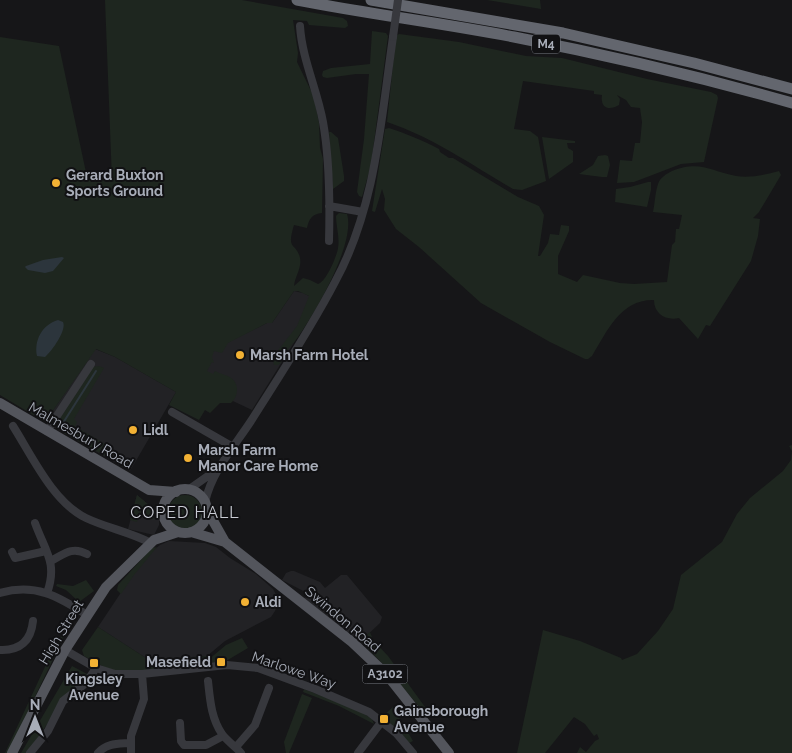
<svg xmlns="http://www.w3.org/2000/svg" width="792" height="753" font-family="Raleway,sans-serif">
<rect width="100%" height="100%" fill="#161618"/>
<path fill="#222225" d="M294,291L303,293L311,297L316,301V307L252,410L216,393L204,371L214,349L267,323H272Z
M95,349L115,357L176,392L130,471L45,422Z
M137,495L150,506L154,518L159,519V525L154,535L128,529Z
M169,541L205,543L216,547L230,558L256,574L273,589L279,600L275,611L271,617L225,641L207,656L149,660L98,627L134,573L150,553L160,545Z
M291,571H294L320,582L325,588L341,575H347L382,617L380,623L362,640L357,641L303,598L313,596L282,580L286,573Z"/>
<path fill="#1e261f" d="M105,0H242L343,18L347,21L348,26L345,28L309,25L307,21L293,20L298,53L297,62L314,97L319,123L320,148L323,159L322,213C312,214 309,219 307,228L294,225C286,252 296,241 300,258C302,268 295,276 294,286L303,278L310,280L318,284C326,282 337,256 338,248C340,237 336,227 336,216L339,213L347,214C356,243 315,313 298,337C294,343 289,347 286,352C283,357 283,362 278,365H274L273,361L276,353L297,326L309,296L298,291H294L272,323H267L228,343L222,353L214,351L212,357L214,363L212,362L207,371L213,374L215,371C224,376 235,375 237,388C237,395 236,398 231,403H220L210,413L205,410L199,420L169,405L176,392L115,357L96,349L45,422L0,395V37L59,46L87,177L112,180Z
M487,0H540L541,9Z
M372,31L386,33L388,36L371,165L362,197L359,196L357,192L364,139L369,74H356L327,78L323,77L322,75L323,71L331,68L370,64Z
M399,34L459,42L526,56L562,58L647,79L711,92L717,95L718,98L704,162L681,164L634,182L617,183L620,160L632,161L635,143H640L642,122L640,108L631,107L626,100L617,95L620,99L619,105C609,111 600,108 602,95L594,94V91L523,81L514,129L530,131L538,137L546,181L522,190L513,189C472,165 432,137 387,122L396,36Z
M389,128C407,134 422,140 439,149L440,152L449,158H453L518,197L539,206L544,215L538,256H540L548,243L550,234L559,235L561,225L569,226V231L558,256V274L577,282L583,275L620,283L634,284L667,282L672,245L675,242L676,229H679L682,215L653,212C655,203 655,193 658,184C660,178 666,174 672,171C700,160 710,171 736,176C750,178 765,175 779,171L781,175L759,212L753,218L760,219L758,236L751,261L710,326L706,325L698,339L679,318C666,321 654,314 654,300C621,299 607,331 592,356L588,359H585L550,342L481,303L419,247L396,229L384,210L385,199L382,189L375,212L372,211L385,129Z
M329,132H331L338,138L344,176V181L333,189Z
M542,137L575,141V143H567L568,148L573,151V162L549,179Z
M605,155L608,156L610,165L607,177H602L579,174L593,165L598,156Z
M648,182H651V190L647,207L615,202L616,189L630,187Z
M99,366L104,368L74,419L77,422L75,426L105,444L110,452L107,457L62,432L59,427L60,418L93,367Z
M792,445V753H577L580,747L586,752L595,741L599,739L597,734L594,736L585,724L574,717L545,753H517L543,630L580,641L621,658L622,660L637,654L658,631L673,609L681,575L722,542L737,514L750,498L783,471L791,460L792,451L789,446Z
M168 512a17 17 0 1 1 34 0a17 17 0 1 1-34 0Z
M137,495L150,506L154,519L138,516L137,522L130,520Z
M157,547L134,575L121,594L117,590L118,585L152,548Z
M86,580L94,591L79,602L66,590L56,586L57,584L73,586Z
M69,622L72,624L67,630L8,753H5L50,656Z
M98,627L149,660L207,656L208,660L226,645L242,638L248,648L226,661H219V662L136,671H118L106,668L84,656L82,650Z
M370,632L373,640L388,656L433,718L421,709L386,667L362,643L360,640Z
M72,666L89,675L63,700L28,753H21Z
M304,689L360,711L372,719L374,724L339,706L303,692Z
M302,694L312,698L289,753H286L284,742Z
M393,707L413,741L409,743L383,716Z"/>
<path fill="#2c353c" d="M62,257L64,258L53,271L45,273L28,270L25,267L26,266L43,260Z
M58,320L63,322C67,330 52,351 45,357L37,356C34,340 42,325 58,320Z"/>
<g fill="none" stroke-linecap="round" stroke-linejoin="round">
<path stroke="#2c353c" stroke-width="2" d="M63,423L96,371"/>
<path stroke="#37383d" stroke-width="8" d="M300,26C302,59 317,89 323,122C330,161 330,202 329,241
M329,206L363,212
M172,412L233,447
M13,426C32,456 53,502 86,518C107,528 130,532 151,543
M47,431L91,364
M188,490L215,471
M205,502C212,471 234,447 251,421C280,375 310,330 335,282C376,207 381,119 393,37
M35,523C45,551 58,563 47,593
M12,552L15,558L46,551
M51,561C64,554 72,546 87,554
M0,593C35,583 58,596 87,615
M0,650C20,651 31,641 33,621
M65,650L96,668L115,674H142L227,665L258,668L315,689L369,712L396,733L413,753
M208,681C210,699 211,718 222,734C227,741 235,746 241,753
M180,723L181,741L184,745H206L223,736
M236,747L255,725L269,688
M30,753L48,731L63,701L86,683L96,668
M98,753C107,743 118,744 130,743
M131,753V736L144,699L142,674
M358,753L382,721"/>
<path stroke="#53555c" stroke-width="10" d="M0,403L149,490L176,492
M163 511a22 22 0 1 1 44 0a22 22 0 1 1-44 0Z
M207,510L225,542
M191,532L225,542L352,642L387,675L449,753
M12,753L65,650L106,587L154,540L178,532"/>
<path stroke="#63666e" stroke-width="11" d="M297,0C369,14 442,23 514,37C608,55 701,77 792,103
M371,0L563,33L694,63L792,89"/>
<path stroke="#37383d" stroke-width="8" d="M393,37L398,0"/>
</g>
<g fill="#f2b134" stroke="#111113" stroke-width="2">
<circle cx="56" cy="183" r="5"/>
<circle cx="240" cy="355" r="5"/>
<circle cx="133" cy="430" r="5"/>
<circle cx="188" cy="458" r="5"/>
<circle cx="245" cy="602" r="5"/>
<rect x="216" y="657" width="10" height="10" rx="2.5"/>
<rect x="89" y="658" width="10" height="10" rx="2.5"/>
<rect x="379" y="714" width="10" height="10" rx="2.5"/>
</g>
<g text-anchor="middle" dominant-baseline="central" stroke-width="4" stroke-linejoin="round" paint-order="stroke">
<g fill="#111113" stroke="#7b7e86" stroke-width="1">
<rect x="532" y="34.5" width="28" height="19" rx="4"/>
<rect x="362.5" y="664.5" width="45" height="19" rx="4"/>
</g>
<g font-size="12" font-weight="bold" fill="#a8adb8">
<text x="546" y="44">M4</text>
<text x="385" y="674">A3102</text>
</g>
<g font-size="14" font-weight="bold" fill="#a8adb8" stroke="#111113" text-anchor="start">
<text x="66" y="175">Gerard Buxton<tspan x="66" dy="16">Sports Ground</tspan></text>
<text x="250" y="355">Marsh Farm Hotel</text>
<text x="143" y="430">Lidl</text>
<text x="198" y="450">Marsh Farm<tspan x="198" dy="16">Manor Care Home</tspan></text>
<text x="255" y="602">Aldi</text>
<text x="211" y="662" text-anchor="end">Masefield</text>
<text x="94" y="679" text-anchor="middle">Kingsley<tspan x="94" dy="16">Avenue</tspan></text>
<text x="394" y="711">Gainsborough<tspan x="394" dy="16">Avenue</tspan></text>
</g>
<g font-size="14" fill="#a8adb8" stroke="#111113">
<text transform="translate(81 435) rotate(30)">Malmesbury Road</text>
<text transform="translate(343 619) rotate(40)">Swindon Road</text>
<text transform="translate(61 632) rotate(-59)">High Street</text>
<text transform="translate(294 670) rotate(19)">Marlowe Way</text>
</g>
<g font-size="16" letter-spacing="1" fill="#c9ccd4" stroke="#111113">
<text x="185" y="512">COPED HALL</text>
</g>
</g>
<g transform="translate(35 718)" stroke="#111113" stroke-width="4" paint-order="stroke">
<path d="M0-4L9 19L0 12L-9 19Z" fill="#a8adb8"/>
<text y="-8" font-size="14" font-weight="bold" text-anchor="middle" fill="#a8adb8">N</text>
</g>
</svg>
